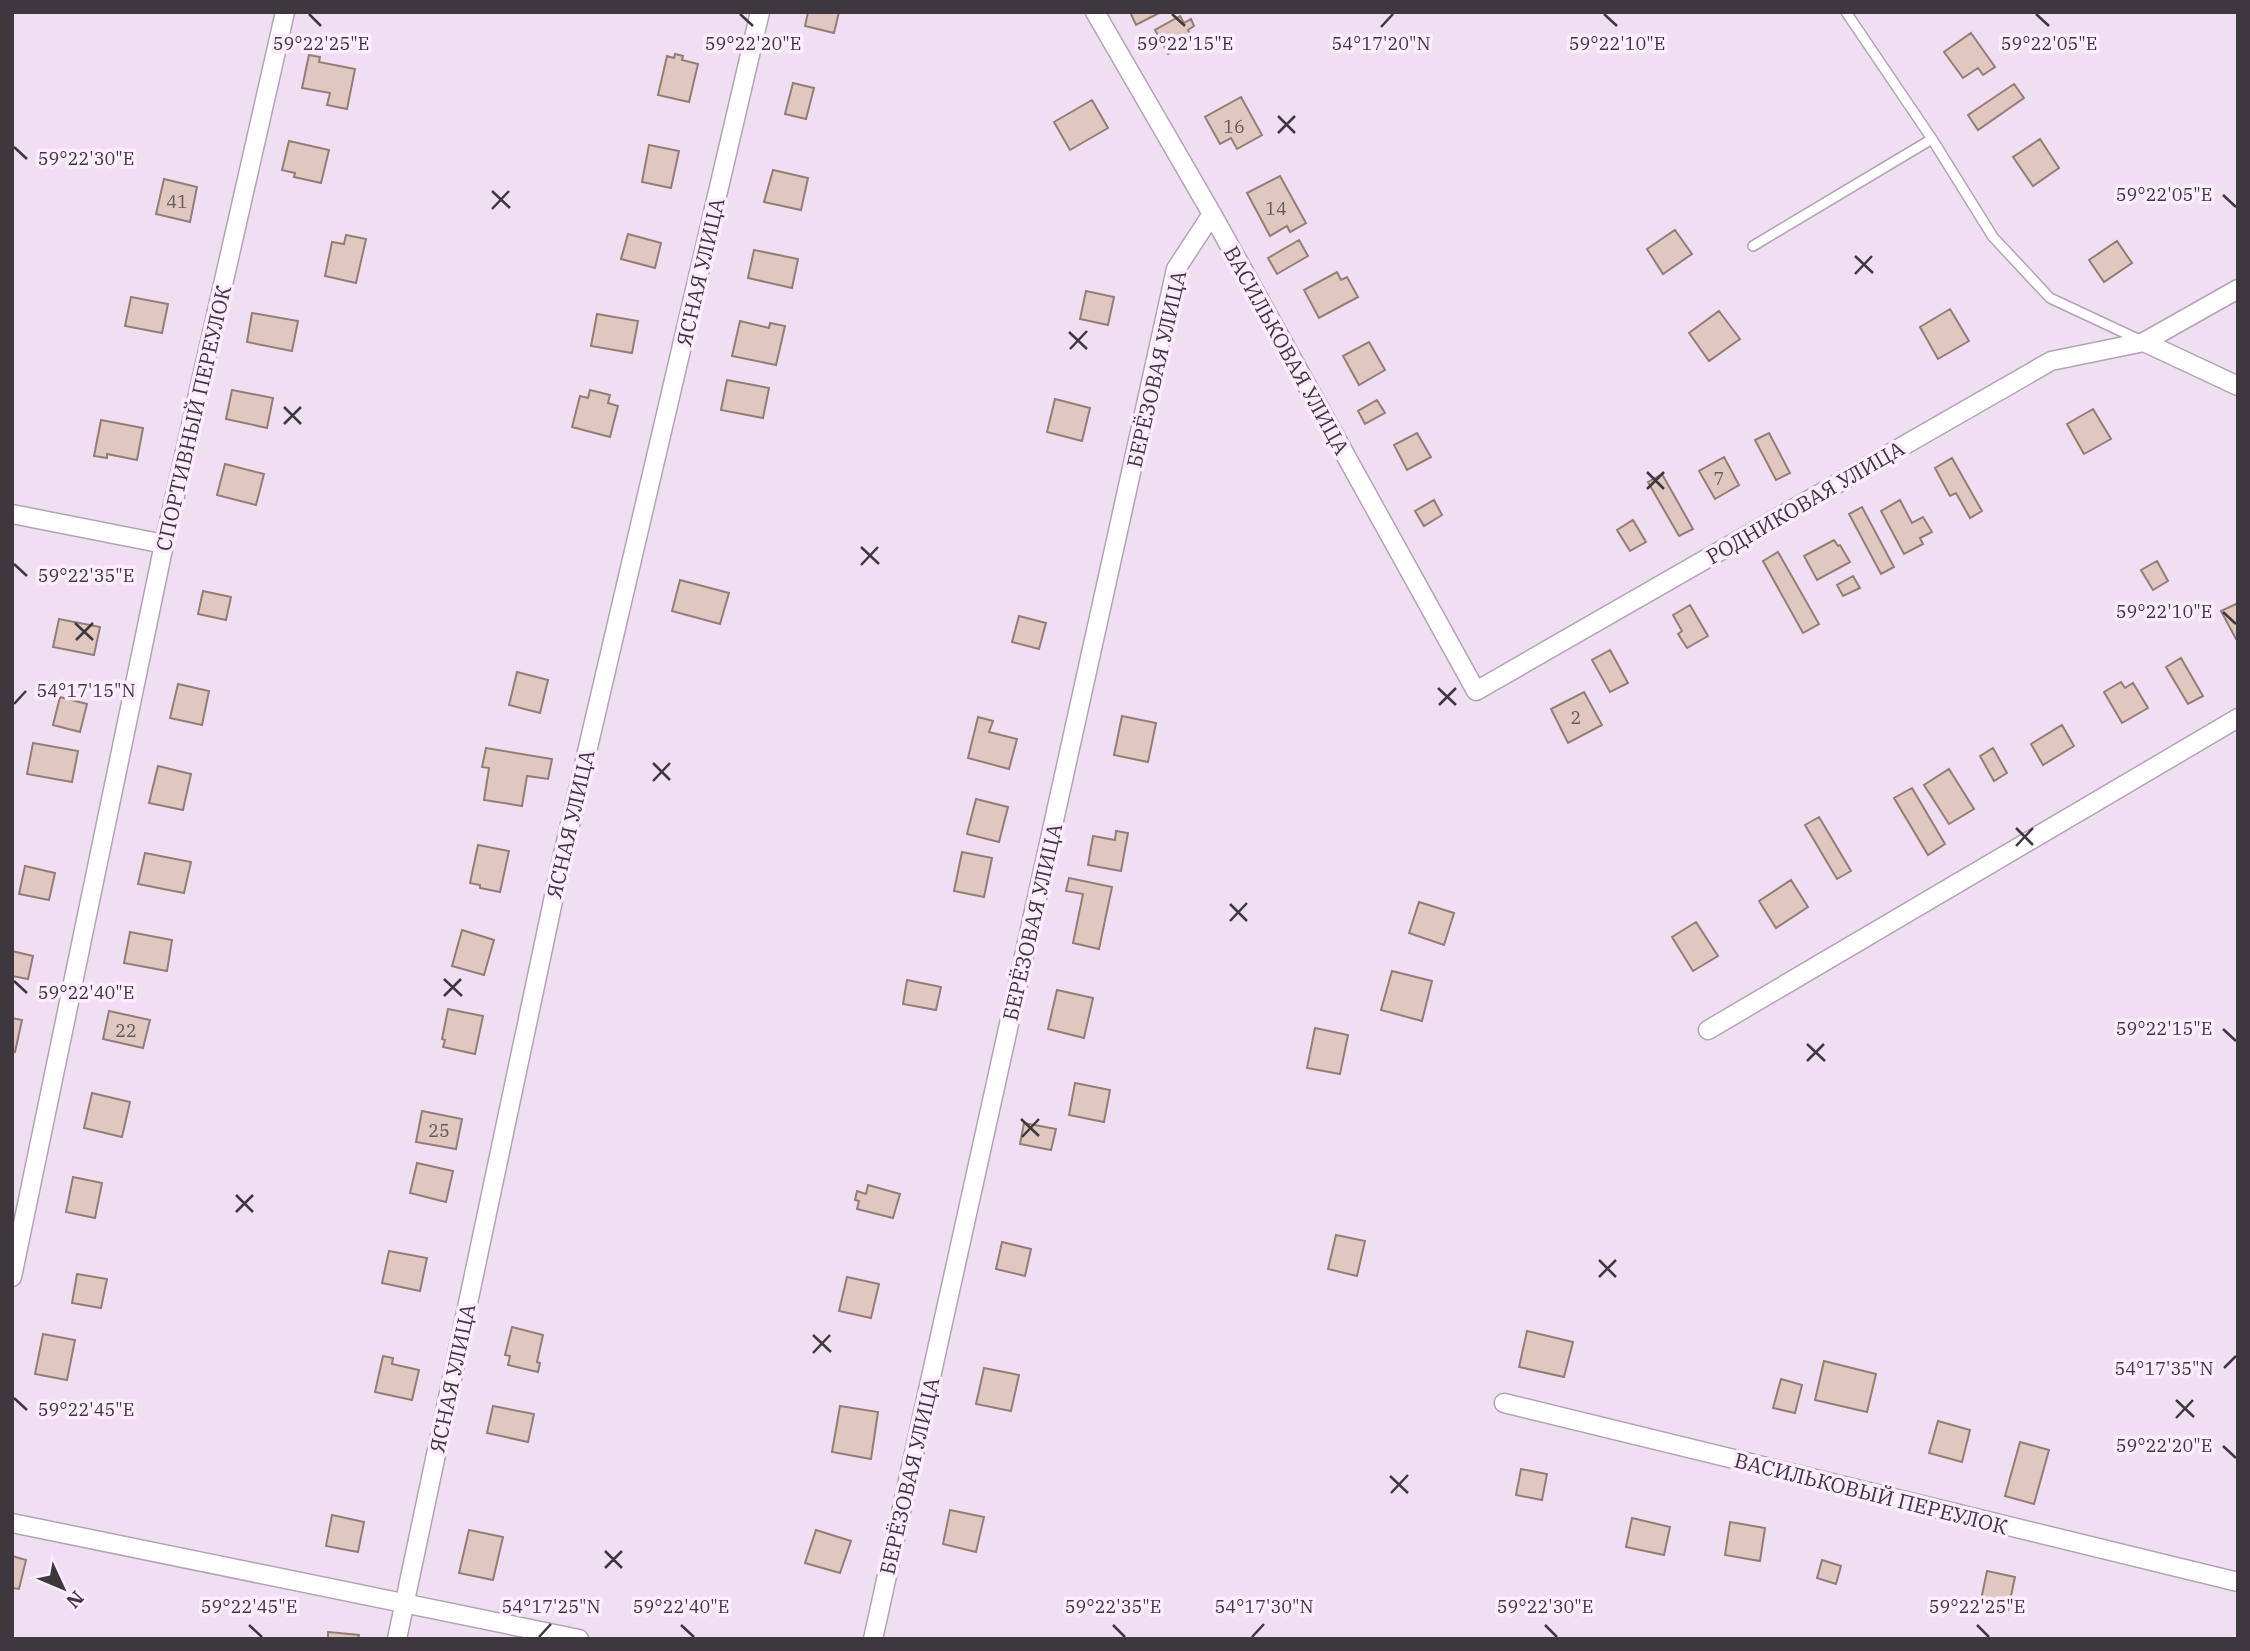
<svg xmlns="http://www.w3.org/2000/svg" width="2250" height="1651" font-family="'IBM Plex Serif',serif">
<rect width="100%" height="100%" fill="#f0dff2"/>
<path fill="#e0c7bf" stroke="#947d76" stroke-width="2" d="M808,12H839L834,33L805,26Z
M1130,12H1161L1136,25Z
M1180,16L1184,23L1191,19L1194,26L1188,30L1193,40L1168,54L1155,30Z
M1971,33L1995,67L1983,75L1978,68L1963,78L1944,52Z
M675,54L683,56L682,60L698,64L689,102L658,95L667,56L674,58Z
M309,55L320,57L319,62L355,69L347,109L327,105L330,93L302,88Z
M793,83L814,88L806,119L785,114Z
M2014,84L2024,98L1978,130L1968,115Z
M1241,97L1262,135L1237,149L1231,138L1220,144L1205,117Z
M1092,100L1108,128L1070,150L1054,122Z
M2040,139L2059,168L2033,186L2013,157Z
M289,141L329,150L321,183L294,177L295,173L282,170Z
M649,145L679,151L671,188L642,182Z
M773,170L808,178L801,210L764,202Z
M1280,176L1306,223L1290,232L1287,226L1270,236L1247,193Z
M164,179L197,187L190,222L156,214Z
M1675,230L1692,254L1663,274L1647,249Z
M628,234L661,243L655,268L621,259Z
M346,235L366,239L356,283L325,276L332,242L344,244Z
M1299,240L1308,256L1277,274L1268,258Z
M2117,241L2132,263L2104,282L2089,260Z
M754,250L798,259L792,288L748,278Z
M1337,272L1341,280L1347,277L1358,297L1319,318L1304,290Z
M1086,291L1114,297L1108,325L1080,319Z
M131,297L168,304L162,333L125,326Z
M1950,309L1969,341L1938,359L1920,327Z
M1719,311L1740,339L1709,361L1689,333Z
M252,313L298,321L292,351L247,342Z
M597,314L638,321L632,353L591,346Z
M740,321L769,328L770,323L785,326L776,365L732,356Z
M1369,342L1385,370L1359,385L1343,356Z
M727,380L769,388L763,418L721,410Z
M232,390L273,398L267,428L226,419Z
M590,390L610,395L608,403L618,406L610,437L572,427L580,396L588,398Z
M1055,399L1090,408L1082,441L1047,432Z
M1377,400L1385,413L1365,424L1358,411Z
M2093,409L2111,439L2084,454L2067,424Z
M101,420L143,428L137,460L107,454V458L94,456Z
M1417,433L1431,457L1407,470L1394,445Z
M1769,433L1790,473L1776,480L1755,440Z
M1724,457L1739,485L1715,499L1699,471Z
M1952,458L1982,511L1970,518L1956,493L1950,496L1935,468Z
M225,464L264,474L256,505L217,495Z
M1662,474L1693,529L1679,536L1648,482Z
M1434,500L1442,515L1424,526L1415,511Z
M1900,500L1912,523L1923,517L1932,532L1920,538L1923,544L1904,554L1881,511Z
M1862,507L1894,567L1881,574L1849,514Z
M1633,520L1646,542L1630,551L1617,530Z
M1834,540L1838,546L1840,545L1850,562L1817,580L1804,556Z
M1778,552L1819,624L1803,633L1763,561Z
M2157,561L2168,581L2153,590L2141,570Z
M1853,576L1860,588L1843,596L1837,585Z
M680,580L729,593L720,624L672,611Z
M203,591L231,597L226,620L198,614Z
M2238,603V639H2236L2221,611Z
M1690,605L1708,636L1687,648L1678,634L1682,631L1673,615Z
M1019,616L1046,623L1039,649L1012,642Z
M59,619L100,627L94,655L53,647Z
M1610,650L1628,683L1610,692L1592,660Z
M2181,658L2203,696L2188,704L2166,667Z
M517,672L548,680L540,713L509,705Z
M2121,682L2125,688L2133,683L2148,708L2122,723L2104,692Z
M178,684L209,691L202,725L170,718Z
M1584,692L1602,725L1568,743L1551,709Z
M60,697L87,704L80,732L53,725Z
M1122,716L1156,723L1148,762L1114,755Z
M978,717L993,721L989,732L1017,739L1009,769L968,758Z
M2062,725L2074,746L2043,765L2031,744Z
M33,743L78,751L72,782L27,774Z
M486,748L552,759L548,779L527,776L522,806L484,800L489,768L482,767Z
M1993,748L2007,773L1994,781L1980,756Z
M158,766L191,774L183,810L149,803Z
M1949,769L1974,809L1949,824L1924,785Z
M1912,788L1945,844L1928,855L1894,798Z
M976,799L1008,807L999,842L967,834Z
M1819,817L1851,871L1837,879L1805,825Z
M1116,831L1128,833L1121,871L1088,865L1093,836L1115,840Z
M478,845L509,851L500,892L480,888V885L470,883Z
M962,852L992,858L984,897L954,891Z
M145,853L191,862L184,893L138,884Z
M25,866L55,873L49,900L19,894Z
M1069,878L1112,887L1099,949L1073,943L1083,894L1066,891Z
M1791,880L1808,907L1776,928L1759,901Z
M1419,902L1454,913L1444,945L1409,933Z
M1696,922L1718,956L1693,971L1672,937Z
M462,930L494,940L484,975L452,966Z
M130,932L172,940L167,971L124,963Z
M12,951L33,956L28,979L12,976Z
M1392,971L1432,981L1422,1021L1381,1010Z
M907,980L941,987L936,1010L903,1004Z
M1057,990L1093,998L1084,1038L1048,1029Z
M448,1009L483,1016L475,1054L443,1047L445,1040L442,1039Z
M109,1011L150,1020L143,1048L103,1039Z
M12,1018L22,1020L15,1052L12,1051Z
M1315,1028L1348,1035L1340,1074L1307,1068Z
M1075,1083L1110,1090L1104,1122L1069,1115Z
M92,1093L130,1102L122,1137L84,1128Z
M422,1111L462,1119L456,1149L416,1142Z
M1024,1123L1056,1129L1051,1150L1020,1144Z
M417,1163L453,1171L446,1202L410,1193Z
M73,1177L102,1183L95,1218L66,1212Z
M868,1185L900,1194L893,1218L857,1209L859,1201L855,1200L857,1191L866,1194Z
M1336,1235L1365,1241L1357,1276L1328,1269Z
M1002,1242L1031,1249L1025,1276L996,1269Z
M389,1251L427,1258L420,1291L382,1283Z
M77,1274L107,1279L101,1308L72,1303Z
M847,1277L879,1284L871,1318L839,1311Z
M512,1327L543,1335L537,1362L540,1363L538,1372L508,1365L510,1356L505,1355Z
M1527,1331L1573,1342L1564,1377L1519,1367Z
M43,1334L75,1340L67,1380L35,1374Z
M383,1356L393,1358L392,1364L419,1370L412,1400L375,1392Z
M1824,1361L1876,1374L1867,1412L1815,1400Z
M984,1368L1019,1375L1011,1411L976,1404Z
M1781,1379L1802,1385L1795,1413L1773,1408Z
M493,1406L534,1414L528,1442L487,1433Z
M840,1406L878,1412L871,1459L832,1452Z
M1938,1421L1970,1430L1962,1462L1929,1453Z
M2020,1442L2049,1450L2034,1504L2005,1496Z
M1521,1469L1547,1474L1542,1500L1516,1495Z
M950,1510L984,1517L976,1552L943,1544Z
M332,1515L364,1522L358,1552L326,1546Z
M1632,1518L1670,1527L1664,1555L1626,1547Z
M1730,1522L1765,1528L1760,1561L1725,1555Z
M469,1530L503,1537L493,1580L459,1573Z
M816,1530L851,1541L840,1573L805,1563Z
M12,1556L26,1560L19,1589L12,1588Z
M1822,1560L1841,1566L1836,1584L1817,1578Z
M1987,1571L2015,1577L2008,1610L1980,1605Z
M328,1632L359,1635L358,1639H328Z"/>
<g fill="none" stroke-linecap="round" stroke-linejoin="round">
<defs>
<path id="service" d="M1846,12L1932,139L1993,237L2050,298L2142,341
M1753,246L1932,139"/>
<path id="minor" d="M1095,12L1212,214L1476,691L2051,361L2144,342L2238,289
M2144,342L2238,386
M12,514L164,544
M1708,1030L2238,718
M12,1277L164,544L285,12
M1504,1403L2238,1582
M12,1523L579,1639
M397,1639L561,863L760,12
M873,1639L1176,269L1212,214"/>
</defs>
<use href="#service" stroke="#b3a3b5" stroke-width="12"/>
<use href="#minor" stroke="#b3a3b5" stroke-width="21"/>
<use href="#service" stroke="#fff" stroke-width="9"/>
<use href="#minor" stroke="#fff" stroke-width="18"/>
</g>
<path fill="none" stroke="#3e373e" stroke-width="2.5" d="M309,14L321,26M740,14L753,26M1172,14L1185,26M1604,14L1617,26M2036,14L2049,26M1381,27L1393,14M1278,116L1295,133M1278,133L1295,116M14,147L27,159M492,191L510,208M2223,195L2236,207M492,209L509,191M1855,256L1873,273M1855,274L1872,256M1069,332L1087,349M1070,349L1087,331M284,407L301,424M284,424L301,407M1647,472L1664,489M1647,489L1664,472M861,547L879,564M14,564L27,576M861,565L878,547M2223,612L2236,624M75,623L93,640M76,640L93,623M1438,688L1456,705M14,704L26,691M1439,705L1456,688M653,763L670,780M653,781L670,763M2016,828L2033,845M2016,846L2033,828M1230,904L1247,921M1230,921L1247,903M444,979L462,996M14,981L27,993M444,996L461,979M2223,1029L2236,1041M1807,1044L1825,1061M1807,1061L1824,1044M1021,1119L1039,1136M1022,1137L1039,1119M236,1195L253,1212M236,1212L253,1195M1599,1260L1616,1277M1599,1277L1616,1260M813,1335L831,1352M813,1353L830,1335M2224,1368L2236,1356M14,1398L27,1410M2176,1400L2194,1417M2176,1418L2193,1400M2223,1446L2236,1458M1390,1476L1408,1493M1391,1493L1408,1475M605,1551L622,1568M605,1568L622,1551M249,1625L262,1637M681,1625L694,1637M1113,1625L1125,1637M1545,1625L1557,1637M1977,1625L1989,1637M539,1637L551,1624M1252,1637L1264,1624"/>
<g text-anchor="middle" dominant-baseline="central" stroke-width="7" stroke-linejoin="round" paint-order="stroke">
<g font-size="18" fill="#665b5e">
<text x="1234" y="126">16</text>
<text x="177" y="201">41</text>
<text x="1276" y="208">14</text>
<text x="1719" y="478">7</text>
<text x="1576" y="717">2</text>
<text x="126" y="1030">22</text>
<text x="439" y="1130">25</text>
</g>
<g font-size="21" fill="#3e373e" stroke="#fdecff">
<text transform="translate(700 272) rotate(-77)">ЯСНАЯ УЛИЦА</text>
<text transform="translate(1287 350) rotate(61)">ВАСИЛЬКОВАЯ УЛИЦА</text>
<text transform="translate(1156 369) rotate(-77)">БЕРЁЗОВАЯ УЛИЦА</text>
<text transform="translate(193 418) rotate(-77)">СПОРТИВНЫЙ ПЕРЕУЛОК</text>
<text transform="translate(1805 502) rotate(-30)">РОДНИКОВАЯ УЛИЦА</text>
<text transform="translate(570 824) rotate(-77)">ЯСНАЯ УЛИЦА</text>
<text transform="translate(1032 922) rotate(-77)">БЕРЁЗОВАЯ УЛИЦА</text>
<text transform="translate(452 1378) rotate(-78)">ЯСНАЯ УЛИЦА</text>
<text transform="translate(909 1476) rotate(-77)">БЕРЁЗОВАЯ УЛИЦА</text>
<text transform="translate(1871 1493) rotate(14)">ВАСИЛЬКОВЫЙ ПЕРЕУЛОК</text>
</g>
</g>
<g font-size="18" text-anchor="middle" fill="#3e373e" stroke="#fdecff" stroke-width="7" stroke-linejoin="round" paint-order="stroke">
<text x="321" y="50">59°22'25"E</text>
<text x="753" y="50">59°22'20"E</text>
<text x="1185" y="50">59°22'15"E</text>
<text x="1617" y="50">59°22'10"E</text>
<text x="2049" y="50">59°22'05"E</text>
<text x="1381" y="50">54°17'20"N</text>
<text x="86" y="165">59°22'30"E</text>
<text x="2164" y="201">59°22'05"E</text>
<text x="86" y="582">59°22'35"E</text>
<text x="2164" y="618">59°22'10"E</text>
<text x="86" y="697">54°17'15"N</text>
<text x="86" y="999">59°22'40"E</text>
<text x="2164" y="1035">59°22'15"E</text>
<text x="2164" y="1375">54°17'35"N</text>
<text x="86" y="1416">59°22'45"E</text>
<text x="2164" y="1452">59°22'20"E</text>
<text x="551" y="1613">54°17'25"N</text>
<text x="1264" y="1613">54°17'30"N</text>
<text x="249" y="1613">59°22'45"E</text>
<text x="681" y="1613">59°22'40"E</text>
<text x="1113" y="1613">59°22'35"E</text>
<text x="1545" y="1613">59°22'30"E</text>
<text x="1977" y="1613">59°22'25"E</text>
</g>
<rect width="2250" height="1651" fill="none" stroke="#3e373e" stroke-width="28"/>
<g transform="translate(63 1588) rotate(134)" stroke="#fdecff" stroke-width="5" paint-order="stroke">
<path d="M0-5L12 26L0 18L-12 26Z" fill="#3e373e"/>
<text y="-10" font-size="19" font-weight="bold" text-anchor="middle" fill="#3e373e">N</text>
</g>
</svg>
